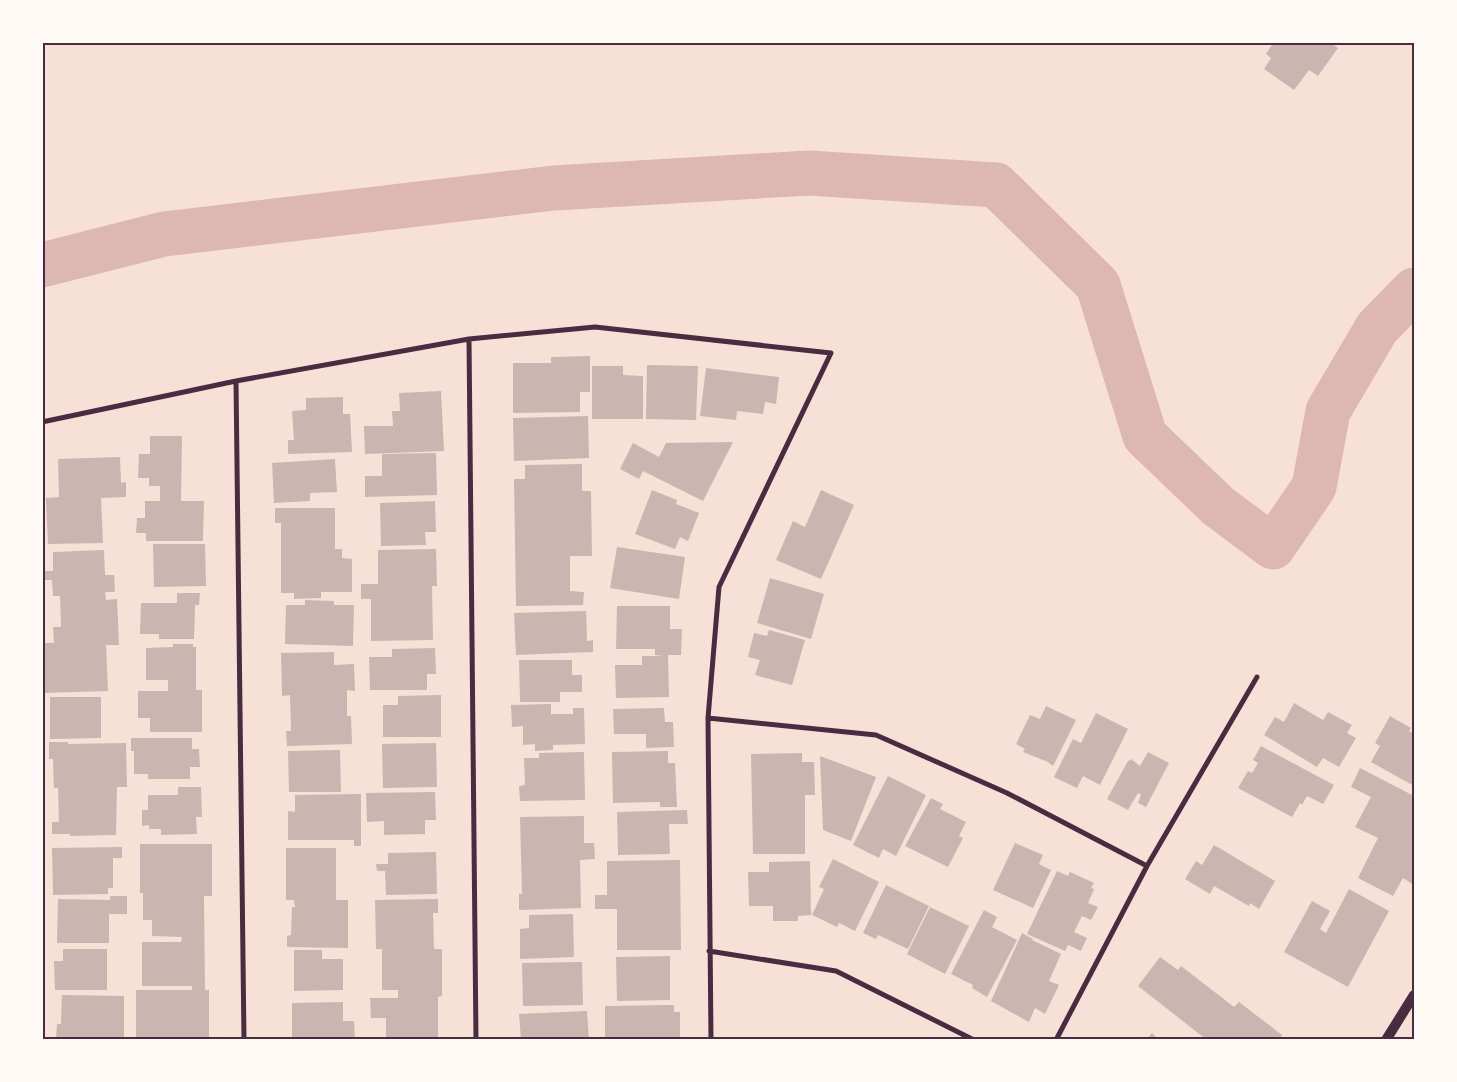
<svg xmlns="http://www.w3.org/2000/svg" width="1457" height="1082" font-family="Signika,sans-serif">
<rect width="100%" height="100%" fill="#f7e1d7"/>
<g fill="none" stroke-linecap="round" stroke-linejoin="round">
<path stroke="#dcb8b0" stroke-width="45" d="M42,265L164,234L554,188L809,173L996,185L1098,285L1145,436L1218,506L1273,547L1314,487L1328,411L1377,328L1414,290"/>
</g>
<path fill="#ccb4b1" d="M1274,42H1330L1338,48L1318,76L1309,70L1294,90L1264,69L1271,58L1266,54Z
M590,356V392H580V412L513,413V363H551V357Z
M647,365L698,366L696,420L646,419Z
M592,366H623V375L643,376V419H592Z
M706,368L779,377L776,404L765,402L763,414L737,411L736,420L700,416Z
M441,391L444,451L365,454L364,426H393L392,411H400L399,393Z
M343,397V414H350L352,452L288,454V440H294L292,411L306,410V398Z
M588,416L589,458L514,461L513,418Z
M150,436H182L181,501H204L203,541H146V533H136L137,518H145V501H160V486H149V478H138L139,454H150Z
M733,442L703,501L643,471L639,479L620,469L633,443L659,457L666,443Z
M436,453L437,495L365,497V476H382V454Z
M120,457L121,483L126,482V497L101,498L103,543L48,544L46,498L59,497L58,459Z
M335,459L337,492L310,493V501L274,503L272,463Z
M582,464V491H591L592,556H570V591L584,592L583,605L516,606L514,479H525V465Z
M652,490L677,500L676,504L699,513L688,541L680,537L675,549L635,534Z
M821,490L854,505L821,579L776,560L793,521L805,527Z
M435,501L436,532H425L426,545L381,546L380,503Z
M275,508H335V549H342V558L352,559V592H321V598L294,599V593H281V523H275Z
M153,544H205L206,586L154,587Z
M617,547L685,557L679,599L610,588Z
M436,549L437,586H432L433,640L371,641V599H361V584H378V550Z
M104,550L105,575H114L115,592H105L106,600L117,599L119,645H106L108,691L42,693V643H54L53,627H61L60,596H53L52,580H45V571H53V552Z
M770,578L824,594L811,639L757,623Z
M177,593H200L199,605H195L194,639H159V634H140L141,603H177Z
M305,600L334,601V605H354L353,646L285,644L286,605H305Z
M617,606H670V629H682L681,655H668L669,697L616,698L615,665H642V656H662L655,655V649H616Z
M586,611L587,641L593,640V652L516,655L514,613Z
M769,630L805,640L792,685L755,675L760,660L748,657L754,633L767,636Z
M173,644H193V647H196V690H202V732H150V718H138V691H168V680H146V648L173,647Z
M435,648L436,674H427V690H370L369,657H392V649Z
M334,652V665L354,664L355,691L347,690V716H351L352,744L287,746L286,731H291L290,695L282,696L281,653Z
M519,660H572V675H582V692H560V702H520Z
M441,695V737H383V705H398V696Z
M50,697H101V738L50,739Z
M1294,703L1323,720L1328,712L1352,725L1347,733L1356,738L1339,767L1323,758L1317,767L1264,735L1275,717L1284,722Z
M551,704V714H573V708H584L585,744L553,745V750L535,751V744L523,745V726L512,727L511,705Z
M1046,706L1076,720L1053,766L1048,762L1023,752L1025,749L1016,744L1030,715L1040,719Z
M664,708L665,722H673L674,747L646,748V734H614L613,709Z
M1096,713L1128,729L1100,785L1083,776L1077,788L1054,777L1073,739L1081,743Z
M1390,716L1411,728L1409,731L1414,734V786L1371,762L1380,746L1375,743Z
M131,738H192V749H199L200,767H190V779H148V774H134V751H131Z
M49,742H68V744L126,743L127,787H117L116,835L70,836V834H52V822H59L58,788H54L53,759H49Z
M436,743L437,787L383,788L382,744Z
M1261,746L1334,785L1323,804L1307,796L1302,805L1300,803L1292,817L1238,788L1248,771L1252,773L1258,763L1253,760Z
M340,750L341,792H289L288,751Z
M668,751V763H675L677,807H660V802L613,803L612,752Z
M584,752L585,800L520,801L519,786L525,785L524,758H539V753Z
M1148,752L1169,763L1146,807L1138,803L1141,795L1138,793L1128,810L1107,799L1128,761H1129L1131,759L1140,766Z
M802,753V762H814L815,795H805V854H753L751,754Z
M820,756L876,777L851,841L823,830Z
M1360,768L1414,796V885L1403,878L1393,896L1358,878L1378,838L1355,827L1371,797L1351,787Z
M888,776L926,795L896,856L883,849L879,858L853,845Z
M178,787H201L202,817H196L197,834L161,835V829H149V825L142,826V810H148V795H178Z
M435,792L436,820H425V834L384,835V821L367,822L366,793Z
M361,794V846H354V840H288V811L295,812V795Z
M931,798L943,804L940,809L966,822L959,836L963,838L948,867L905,846Z
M687,810L688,824H669L670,854L618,855L617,812Z
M584,816V843H594L595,859L580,860L581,908L519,910V894H522L520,817Z
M1015,843L1043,855L1039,864L1051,870L1033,908L993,890Z
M140,844H212V896H204L205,990H209V1040L136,1039V990H192V986H142V942H181L182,937L152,936V920H143V893H140Z
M1214,845L1275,881L1259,909L1250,903L1249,906L1214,886L1210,894L1185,879L1196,861L1202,865Z
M122,847V858H113V888H108V894L53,895L52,848Z
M286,848H336V900H348V948L287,947V936L291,935L292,907H295L294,900H286Z
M436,852L437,894L386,895L385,871H377L376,864H388V853Z
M833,859L879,882L855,931L839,923L837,927L812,915L824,889L819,887Z
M680,860L681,950H617V909H595V895H607V861Z
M810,861L811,915L798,916V921H773V906H749L748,872H769V862Z
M1057,871L1068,876L1070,872L1094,883L1091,888L1094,889L1088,903L1098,907L1091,920L1082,916L1074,932L1087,938L1081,951L1068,945L1065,951L1027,934Z
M886,885L929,906L908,949L878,935L876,939L863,933Z
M1349,889L1389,911L1348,987L1284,952L1312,901L1330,911L1320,929L1326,933Z
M110,896H127V914H109V943H57L58,899L110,900Z
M438,899V913H433L434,949H442V996L438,997V1039L386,1040V1018H371L370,998H398V990H382V949H376L375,900Z
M930,907L969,926L945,974L907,954Z
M984,910L997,917L992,927L1017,940L987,997L972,988L973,985L951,974Z
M573,914L574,957L520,959V929L529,928V915Z
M1022,933L1033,939L1032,940L1061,954L1049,981L1059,985L1045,1014L1035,1008L1029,1022L991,1001Z
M63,949H107V990H55L54,961H63Z
M294,950H322V959H343V990L294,991Z
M670,956V1000L617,1001L616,957Z
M1160,957L1178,970L1181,966L1234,1007L1239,1002L1282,1035L1279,1040H1207L1138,986Z
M582,962L583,1005L523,1006L522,963Z
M62,995L124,996V1039L56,1038L57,1024H61Z
M343,1002V1021H354L355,1040H292V1003Z
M674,1005V1012H680V1040H605V1006Z
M587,1011L589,1040H521L519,1014Z
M1152,1033L1159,1040H1146Z"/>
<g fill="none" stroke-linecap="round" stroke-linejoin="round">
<path stroke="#4a2c40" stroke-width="5" d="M469,339L476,1040
M236,381L244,1040
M42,422L236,381L469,339L595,327L831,353L719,587L708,718L711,1040
M708,718L876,735L1007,793L1147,866
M709,951L836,971L974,1040
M1056,1040L1147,866L1257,677"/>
<path stroke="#4a2c40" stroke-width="10" d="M1386,1040L1414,995"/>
</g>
<rect width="1457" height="1082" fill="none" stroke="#fffaf5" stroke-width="88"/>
<rect x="44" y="44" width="1369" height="994" fill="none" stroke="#4a2c40" stroke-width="2"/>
</svg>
